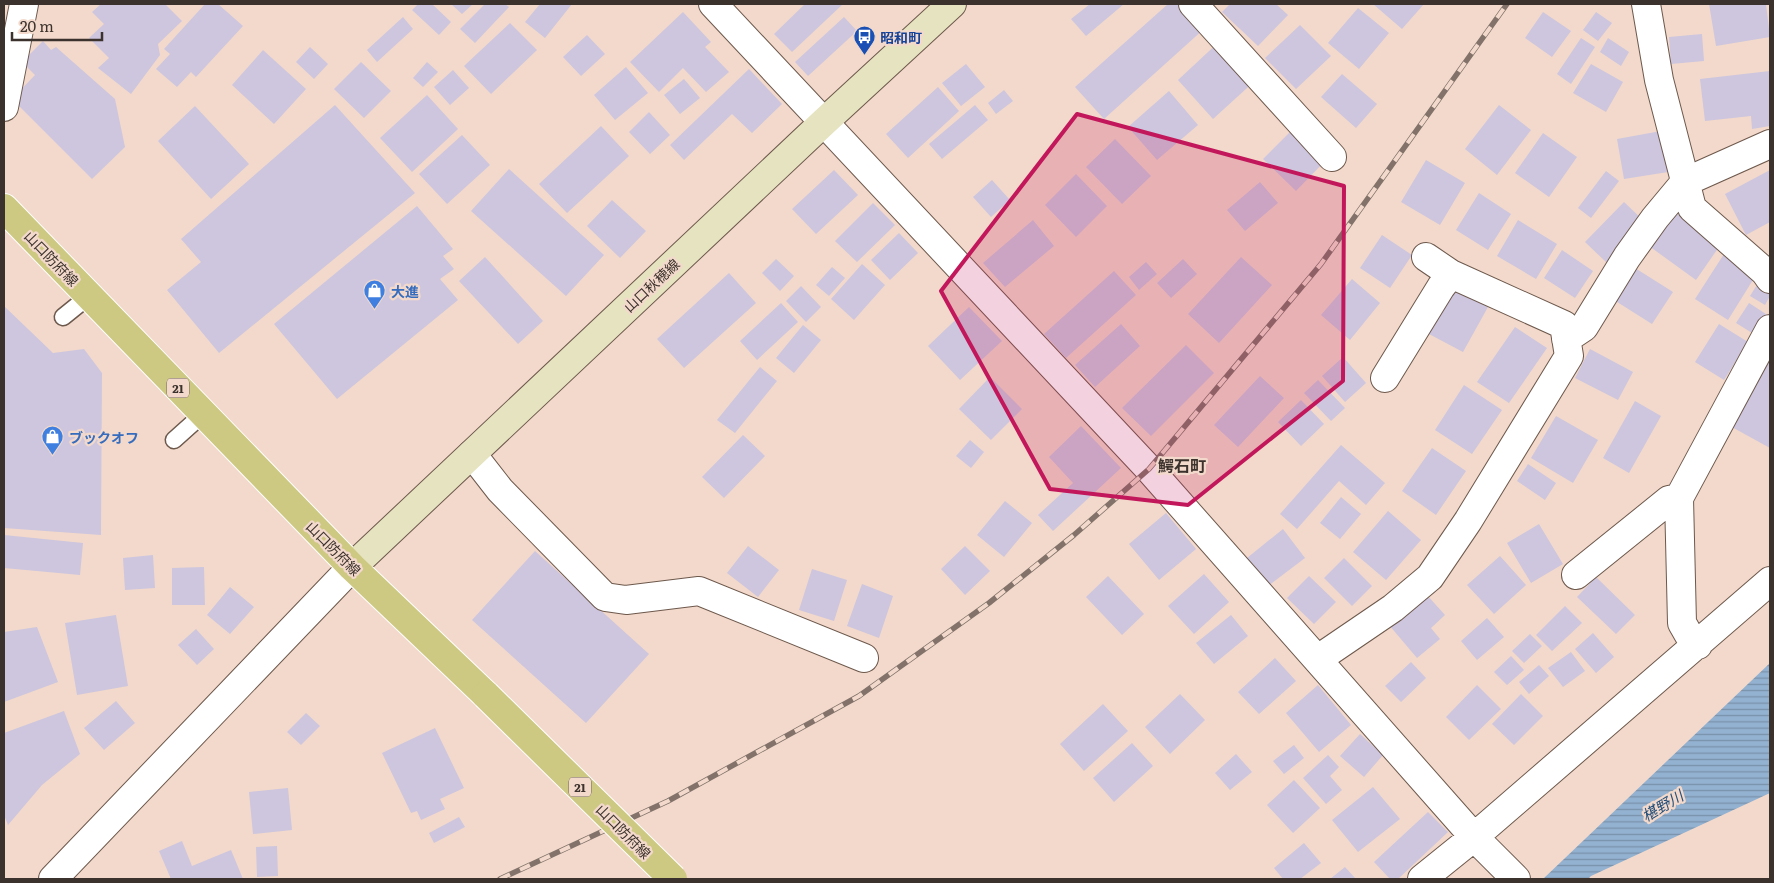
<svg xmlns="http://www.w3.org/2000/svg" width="1774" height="883" font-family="Literata,'Noto Sans JP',serif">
<defs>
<pattern id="water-rules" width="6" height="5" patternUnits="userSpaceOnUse" patternTransform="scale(1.25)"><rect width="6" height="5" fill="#93b1d1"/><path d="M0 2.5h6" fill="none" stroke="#7991aa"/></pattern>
</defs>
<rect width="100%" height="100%" fill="#f2d9cb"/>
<path fill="url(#water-rules)" d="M1770,663V793L1591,876L1588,879H1543Z"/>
<path fill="#cdc6de" d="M101,4H165L182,21L158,44L160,55L131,94L98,68L109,58L89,38L104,24L92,12Z
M205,4H218L243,26L196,77L191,72L177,87L156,69L170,54L164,49Z
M418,4H432L451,22L439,35L412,10Z
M451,4H473L462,14Z
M485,4H505L509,7L475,43L460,29Z
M540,4H572L545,38L525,22Z
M805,4H843L792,52L774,34Z
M1090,4H1124L1086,36L1071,19Z
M1168,4H1183L1205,28L1104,119L1075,87Z
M1230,4H1276L1288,15L1258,46L1222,12Z
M1373,4H1424L1402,29Z
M1709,4H1766L1770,37L1716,46Z
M1358,8L1389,33L1359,69L1328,43Z
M683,12L711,42L705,47L729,72L706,92L683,68L659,92L630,62Z
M1543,12L1571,31L1552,57L1525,38Z
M1596,12L1612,23L1598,41L1583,30Z
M403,17L413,29L377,62L367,50Z
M844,17L857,31L808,76L795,62Z
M510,23L537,50L491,94L464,66Z
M1300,25L1331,56L1296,89L1265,58Z
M1702,34L1704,61L1671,64L1669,37Z
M587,35L605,54L581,76L563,57Z
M1581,38L1595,47L1571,84L1557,74Z
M1608,38L1629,52L1621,66L1600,52Z
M1222,39L1258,78L1213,119L1178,80Z
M43,41L51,50L56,47L115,99L125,147L92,179L12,99L35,75L22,62Z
M310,47L328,64L314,79L296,62Z
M263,50L306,89L274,124L232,85Z
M361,62L391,91L364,118L334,89Z
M427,62L438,72L423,87L413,78Z
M966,64L985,87L961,106L942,83Z
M1591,64L1623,82L1606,112L1573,93Z
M626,67L648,93L615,120L594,95Z
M749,69L782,104L752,133L732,114L684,160L670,145Z
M453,70L469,88L450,105L434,87Z
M1770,71V126L1752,129L1751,116L1705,121L1700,79Z
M1342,74L1377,104L1356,128L1321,97Z
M684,79L700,98L680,114L664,95Z
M938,87L959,111L908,158L886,134Z
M1004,90L1013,101L996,114L988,103Z
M1169,91L1198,125L1157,160L1128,127Z
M427,95L458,129L412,172L380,138Z
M335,105L415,193L219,353L167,290L201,262L181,239Z
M975,105L988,120L942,159L929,144Z
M1499,105L1531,130L1497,175L1465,149Z
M195,106L249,164L211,199L158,141Z
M649,112L670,135L650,154L629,132Z
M601,126L629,156L567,213L539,184Z
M1293,129L1326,160L1296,191L1263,159Z
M1661,131L1668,172L1624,179L1617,139Z
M1543,133L1577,157L1549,197L1515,173Z
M462,135L490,165L447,204L419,174Z
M1115,139L1151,176L1122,204L1086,167Z
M1426,160L1465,183L1440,225L1401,202Z
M509,169L604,255L566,296L471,211Z
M834,170L858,195L816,234L792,209Z
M1770,170V222L1746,235L1725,194Z
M1606,171L1619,181L1591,218L1578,208Z
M1076,174L1107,206L1076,237L1045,205Z
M992,180L1010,200L991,217L973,197Z
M1260,182L1278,203L1245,231L1227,210Z
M1479,193L1511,214L1488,250L1456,230Z
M612,200L646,231L620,258L587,226Z
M1624,202L1646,223L1607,263L1585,242Z
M873,203L895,225L857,262L835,241Z
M417,206L453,249L443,256L454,269L440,279L458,300L337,399L274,324Z
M1674,211L1721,244L1696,280L1649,246Z
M1033,220L1054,246L1005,287L983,263Z
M1518,220L1557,244L1536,279L1497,256Z
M899,233L918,253L890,280L871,260Z
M1382,235L1412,255L1390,288L1360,268Z
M1562,250L1593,271L1575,298L1544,278Z
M1724,254L1756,275L1728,320L1695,299Z
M485,257L543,321L518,344L459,281Z
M1241,257L1272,285L1219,343L1188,314Z
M776,259L794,276L780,291L762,273Z
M1183,259L1197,274L1171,298L1157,283Z
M1146,262L1157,274L1139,290L1129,277Z
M862,264L885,285L854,320L831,299Z
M832,267L845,278L829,296L816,285Z
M1635,268L1673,292L1652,324L1614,300Z
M1114,271L1136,295L1066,358L1044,334Z
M729,273L756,303L684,368L657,339Z
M1352,279L1380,303L1350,340L1321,315Z
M1760,280L1770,286V296L1765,305L1750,296Z
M801,286L821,307L806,322L786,301Z
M1455,289L1488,307L1463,352L1429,334Z
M781,303L798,322L757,360L740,341Z
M1749,303L1769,316L1757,336L1736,323Z
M4,306L53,353L84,349L102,373L101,535L4,528Z
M969,307L1002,341L960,380L928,346Z
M1121,324L1140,346L1095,387L1075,365Z
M1719,324L1748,342L1724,380L1695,362Z
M803,325L821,340L794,373L776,358Z
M1515,327L1547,348L1509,403L1477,382Z
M1186,345L1214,373L1151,436L1122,408Z
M1590,349L1633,372L1618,400L1575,378Z
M1770,352V448L1730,426Z
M1343,357L1366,383L1345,402L1322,376Z
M760,367L777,381L735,433L717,420Z
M1260,376L1284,398L1238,447L1214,425Z
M990,377L1022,409L991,440L959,409Z
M1318,380L1345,408L1331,421L1304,393Z
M1464,385L1502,410L1472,454L1435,430Z
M1301,400L1324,424L1301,446L1278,422Z
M1635,401L1661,416L1629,473L1603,458Z
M1556,416L1598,440L1573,483L1531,458Z
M1081,426L1121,468L1053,531L1038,515L1073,483L1049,457Z
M743,435L765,456L724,498L702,477Z
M970,440L984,452L971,468L956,456Z
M1341,445L1385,483L1366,505L1339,481L1297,529L1280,514Z
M1432,448L1466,471L1436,515L1402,491Z
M1528,464L1556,483L1545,500L1517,481Z
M1341,497L1361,514L1340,539L1320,523Z
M1005,501L1032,523L1004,557L977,535Z
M1388,511L1421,540L1386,580L1353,552Z
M1166,513L1196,549L1159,580L1129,544Z
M1539,524L1563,564L1531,583L1507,543Z
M1283,529L1305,558L1268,586L1247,558Z
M4,535L83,543L80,575L4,568Z
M748,546L779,570L758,597L727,573Z
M965,546L990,571L965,595L941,569Z
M535,551L649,654L586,723L472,620Z
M153,555L155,588L125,590L123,558Z
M1500,556L1526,585L1494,614L1467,585Z
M1344,558L1372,586L1352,606L1324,578Z
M204,567L205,605H172V568Z
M812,569L847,580L834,621L799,610Z
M1204,574L1229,602L1194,634L1168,606Z
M1108,576L1144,614L1122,635L1086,597Z
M1309,576L1336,602L1314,624L1287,598Z
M1596,577L1635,615L1616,634L1577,597Z
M862,584L893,596L879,638L847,626Z
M230,587L254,607L230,634L207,615Z
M1426,594L1445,615L1431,628L1440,639L1417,658L1389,625Z
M1565,606L1582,623L1552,651L1536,635Z
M116,615L128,686L77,695L65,623Z
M1231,615L1248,636L1214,664L1196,643Z
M1487,618L1504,637L1477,660L1461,641Z
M37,627L58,682L4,702V632Z
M196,629L214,649L197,665L178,645Z
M1593,633L1614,657L1596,673L1575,649Z
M1530,634L1542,646L1524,663L1512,651Z
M1571,652L1585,671L1563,687L1548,668Z
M1511,656L1524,670L1507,685L1494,672Z
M1275,658L1296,681L1259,714L1238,692Z
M1411,662L1426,678L1401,702L1385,686Z
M1539,665L1549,676L1529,694L1519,682Z
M1318,685L1351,725L1319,752L1286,713Z
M1477,685L1501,709L1469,740L1446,717Z
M1180,694L1205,720L1170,754L1145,727Z
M1521,694L1543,716L1514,745L1492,724Z
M116,701L135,723L104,750L84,728Z
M1103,704L1128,731L1084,771L1060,744Z
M64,711L80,754L42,785L8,825L4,815V733Z
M306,713L320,726L301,745L287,732Z
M435,728L464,788L440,799L445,809L421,820L417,811L411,813L382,753Z
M1360,734L1383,755L1364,777L1340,756Z
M1132,743L1153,766L1114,802L1093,778Z
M1294,745L1304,758L1284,774L1273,761Z
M1236,754L1252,772L1230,790L1215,773Z
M1328,755L1339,767L1330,776L1342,790L1326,804L1303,778Z
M1294,780L1320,808L1293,833L1267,805Z
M1373,787L1400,819L1358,852L1332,820Z
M288,788L292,830L253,834L249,792Z
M1428,812L1448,832L1398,879H1390L1374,862Z
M459,817L465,827L434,843L429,833Z
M182,841L192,866L231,850L243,879H171L159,851Z
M1304,843L1321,863L1300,879H1283L1274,868Z
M277,846L278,876L257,877L256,847Z
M1345,867L1356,879H1330Z"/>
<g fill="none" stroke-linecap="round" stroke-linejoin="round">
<defs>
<path id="service" d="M63,317L89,296
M174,440L203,414"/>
<path id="minor" d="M713,4L1149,469L1474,837L1516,879
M1193,4L1332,157
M1646,4L1659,80L1692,208L1765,272L1770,279
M4,107L24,4
M1426,257L1451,274
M1566,339L1584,327L1627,257L1655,218L1685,182L1770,144
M472,454L500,490L605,597L626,600L699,591L864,658
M1576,575L1669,500L1679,498
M1698,645L1690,637L1682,623L1679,498L1770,329
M1318,659L1393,608L1430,577L1468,521L1569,356L1564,325L1451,274L1441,287L1385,378
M1422,879L1474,837L1770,581"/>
<path id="tertiary" d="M53,879L352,567"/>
<path id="secondary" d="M352,567L824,122L952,4"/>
<path id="primary" d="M4,208L352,567L486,695"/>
</defs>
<use href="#service" stroke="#6d584c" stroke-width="19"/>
<use href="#minor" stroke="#6d584c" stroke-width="30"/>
<use href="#tertiary" stroke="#6d584c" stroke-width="30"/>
<use href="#secondary" stroke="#6d584c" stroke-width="30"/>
<use href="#primary" stroke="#fff" stroke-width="30"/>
<use href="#service" stroke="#fff" stroke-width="16"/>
<use href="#minor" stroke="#fff" stroke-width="28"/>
<use href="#tertiary" stroke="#fff" stroke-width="28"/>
<use href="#secondary" stroke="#e6e3c0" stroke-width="28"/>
<use href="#primary" stroke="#cdc882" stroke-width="28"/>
<defs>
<path id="rail" d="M500,879L668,801L859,696L989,603L1074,535L1149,469L1321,264L1507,4"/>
</defs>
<use href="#rail" stroke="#82726a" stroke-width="5.5"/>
<use href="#rail" stroke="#f2d9cb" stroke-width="4" stroke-dasharray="11" stroke-linecap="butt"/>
<defs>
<path id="primary-bridge" d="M486,695L673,879"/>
</defs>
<use href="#primary-bridge" stroke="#fff" stroke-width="30" stroke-linecap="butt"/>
<use href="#primary-bridge" stroke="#cdc882" stroke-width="28"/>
</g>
<path fill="#c2185b" fill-opacity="0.2" stroke="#c2185b" stroke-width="4" stroke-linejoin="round" d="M1077,114L1344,186L1343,381L1188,505L1050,489L941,291Z"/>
<defs>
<symbol id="bus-pin" viewBox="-11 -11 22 30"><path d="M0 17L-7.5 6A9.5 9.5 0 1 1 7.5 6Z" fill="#1a4fb4" stroke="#f2d9cb"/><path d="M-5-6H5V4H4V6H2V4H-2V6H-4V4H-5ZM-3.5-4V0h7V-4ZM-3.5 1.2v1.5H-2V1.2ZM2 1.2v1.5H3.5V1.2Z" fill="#fff"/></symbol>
<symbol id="shop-pin" viewBox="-11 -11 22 30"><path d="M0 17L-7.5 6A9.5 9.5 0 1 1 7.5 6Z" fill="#3f7fe0" stroke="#f2d9cb"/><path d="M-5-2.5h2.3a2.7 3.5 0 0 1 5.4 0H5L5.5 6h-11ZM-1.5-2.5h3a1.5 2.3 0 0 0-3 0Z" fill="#fff"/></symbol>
</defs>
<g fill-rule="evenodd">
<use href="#bus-pin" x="852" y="24" width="25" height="34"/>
<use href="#shop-pin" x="362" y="278" width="25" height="34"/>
<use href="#shop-pin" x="40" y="424" width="25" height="34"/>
</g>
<g text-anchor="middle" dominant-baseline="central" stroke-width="4.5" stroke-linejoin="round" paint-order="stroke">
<g fill="#f2d9cb" stroke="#73645c" stroke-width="1">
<rect x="167" y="378.5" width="22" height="19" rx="4"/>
<rect x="569" y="777.5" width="22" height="19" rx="4"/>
</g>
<g font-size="12" font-weight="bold" fill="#3c322d">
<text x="178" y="388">21</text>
<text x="580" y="787">21</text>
</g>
<g font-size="14" font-weight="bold" fill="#164399" stroke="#f2d9cb" text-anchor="start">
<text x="880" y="37">昭和町</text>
</g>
<g font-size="14" fill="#3c322d" stroke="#f2d9cb">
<text transform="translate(52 258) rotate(46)">山口防府線</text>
<text transform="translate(651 285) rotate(-43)">山口秋穂線</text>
<text transform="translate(334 548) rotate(45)">山口防府線</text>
<text transform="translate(624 831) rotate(45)">山口防府線</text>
</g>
<g font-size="14" font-weight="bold" fill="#366cbe" stroke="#f2d9cb" text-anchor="start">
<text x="391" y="291">大進</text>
<text x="69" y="437">ブックオフ</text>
</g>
<g font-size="15" font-style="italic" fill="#234f7a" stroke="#f2d9cb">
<text transform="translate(1662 805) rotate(-31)">椹野川</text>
</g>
<g font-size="16" font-weight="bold" fill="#3c322d" stroke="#f2d9cb">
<text x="1182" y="465">鰐石町</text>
</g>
</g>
<rect width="1774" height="883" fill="none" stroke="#3c322d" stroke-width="10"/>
<path d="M12 32v8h90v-8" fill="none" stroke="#3c322d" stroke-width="2.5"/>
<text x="20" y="32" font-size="15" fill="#3c322d" stroke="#f2d9cb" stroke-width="4" paint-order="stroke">20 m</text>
</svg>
